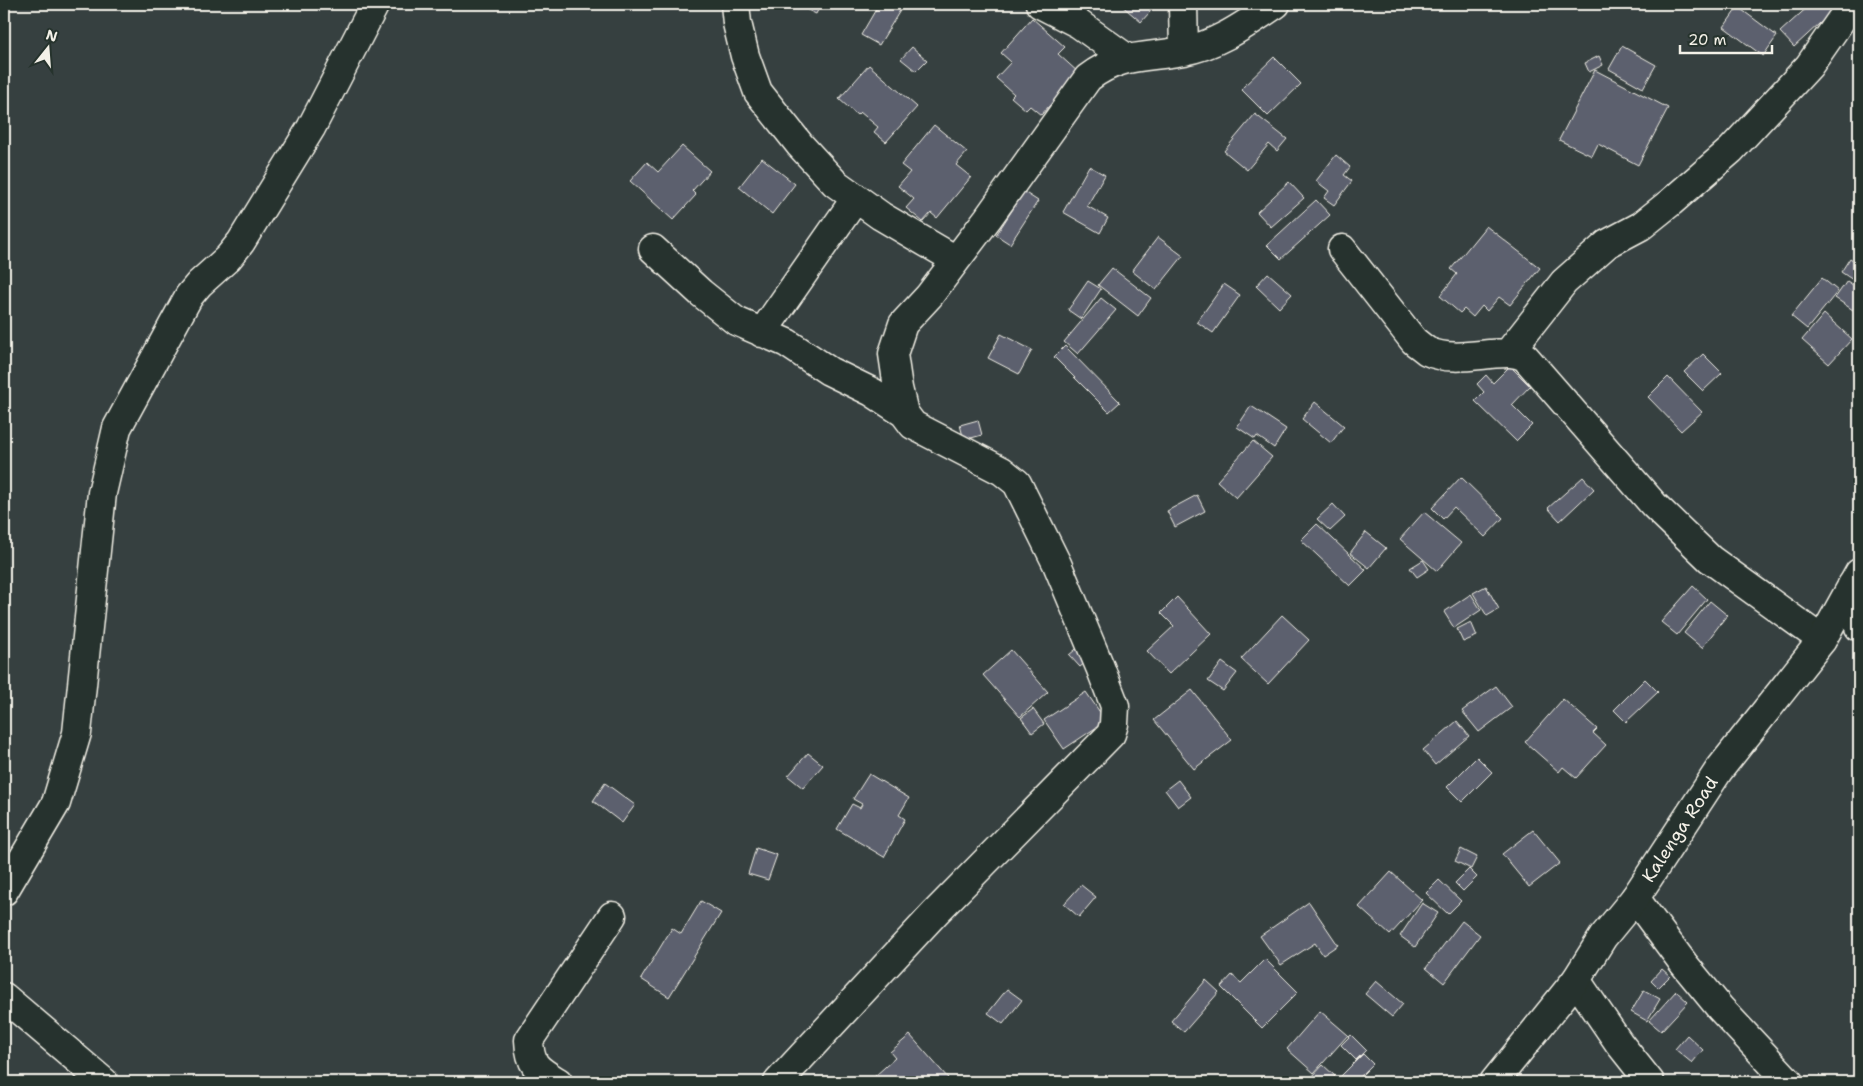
<svg xmlns="http://www.w3.org/2000/svg" width="1863" height="1086" font-family="'Shantell Sans',sans-serif">
<rect width="100%" height="100%" fill="#364040"/>
<filter id="ink" filterUnits="userSpaceOnUse"><feTurbulence type="fractalNoise" baseFrequency=".02" numOctaves="2"/><feDisplacementMap in="SourceGraphic" scale="10" xChannelSelector="R" yChannelSelector="G"/><feConvolveMatrix kernelMatrix="1 2 1 2 8 2 1 2 1" color-interpolation-filters="sRGB"/></filter>
<g filter="url(#ink)">
<path fill="#5c606e" stroke="#f4f1e8" d="M795,4H821L816,14Z
M879,4H904L879,45L861,35Z
M1120,4H1157L1141,22Z
M1811,4H1825L1832,12L1794,47L1780,32Z
M1738,7L1777,36L1763,56L1724,27Z
M1032,18L1065,47L1058,54L1079,73L1041,115L1030,106L1026,110L1011,97L1014,94L996,78L1011,62L1001,53Z
M1622,46L1656,65L1643,88L1609,69Z
M912,47L927,60L916,71L901,59Z
M1599,56L1603,65L1589,72L1585,63Z
M1274,57L1301,84L1268,116L1241,89Z
M869,65L917,107L886,142L874,132L878,127L860,112L857,115L839,99Z
M1595,70L1668,108L1638,165L1598,144L1592,156L1559,140Z
M1255,114L1287,139L1277,151L1269,144L1247,170L1224,151Z
M934,125L967,152L956,165L971,177L937,218L931,213L923,222L906,208L914,199L898,186L910,172L901,165Z
M682,146L710,171L692,191L696,195L673,220L630,181L647,162L658,172Z
M1336,155L1350,167L1344,175L1352,181L1334,205L1324,198L1329,191L1316,181Z
M762,158L795,184L772,214L739,187Z
M1089,166L1105,175L1087,206L1108,218L1100,233L1063,212Z
M1289,182L1304,198L1271,227L1257,212Z
M1024,192L1038,201L1010,244L996,235Z
M1316,200L1330,215L1281,259L1267,245Z
M1486,226L1540,268L1510,305L1499,297L1487,311L1482,306L1473,317L1464,309L1460,313L1440,296L1457,274L1451,269Z
M1158,237L1183,256L1156,290L1132,271Z
M1850,258L1859,264V284L1841,272Z
M1112,268L1151,298L1138,316L1098,285Z
M1268,273L1292,294L1279,308L1256,286Z
M1822,278L1838,291L1807,329L1791,316Z
M1088,281L1101,289L1081,319L1068,310Z
M1847,281L1859,289V314L1835,298Z
M1224,284L1240,295L1213,333L1197,322Z
M1101,298L1116,310L1078,354L1064,342Z
M1824,314L1852,339L1829,364L1802,340Z
M1001,334L1032,350L1019,374L988,358Z
M1065,346L1120,402L1109,412L1054,357Z
M1703,354L1722,373L1703,391L1684,372Z
M1510,366L1530,386L1512,405L1532,425L1516,441L1475,401L1484,392L1477,384L1486,375L1493,383Z
M1668,377L1702,412L1681,431L1648,397Z
M1315,402L1344,426L1331,443L1302,419Z
M1251,406L1286,429L1274,448L1257,436L1255,439L1237,427Z
M978,420L982,435L964,440L960,425Z
M1253,441L1272,457L1236,498L1217,481Z
M1461,477L1503,518L1485,537L1454,507L1443,519L1432,508Z
M1583,477L1594,489L1560,521L1548,508Z
M1197,495L1205,511L1175,527L1167,511Z
M1333,504L1345,517L1330,531L1317,519Z
M1424,512L1461,543L1437,571L1400,539Z
M1317,524L1366,570L1350,586L1301,540Z
M1366,532L1386,548L1369,568L1350,553Z
M1423,560L1429,569L1417,577L1410,568Z
M1486,586L1499,609L1487,616L1473,593Z
M1693,586L1707,599L1677,635L1661,622Z
M1471,594L1481,610L1454,628L1444,612Z
M1177,597L1211,634L1169,674L1147,651L1174,626L1161,613Z
M1710,601L1727,615L1702,648L1684,633Z
M1282,615L1309,640L1268,684L1241,659Z
M1471,622L1477,636L1463,642L1457,629Z
M1081,645L1091,658L1080,667L1069,655Z
M1011,650L1048,692L1020,717L983,675Z
M1222,662L1237,673L1223,691L1208,681Z
M1645,679L1658,692L1626,722L1614,710Z
M1496,686L1512,707L1479,732L1462,711Z
M1192,690L1232,740L1194,769L1154,720Z
M1086,692L1106,721L1064,749L1044,720Z
M1563,699L1597,729L1593,733L1606,745L1576,778L1563,767L1559,772L1525,742Z
M1033,709L1044,724L1032,733L1021,718Z
M1457,721L1469,736L1435,765L1423,750Z
M808,753L823,765L803,788L788,776Z
M1477,757L1492,772L1462,802L1447,787Z
M869,774L909,798L899,815L905,819L884,857L837,829L852,804L860,808L862,804L853,799Z
M1178,780L1191,797L1178,807L1165,790Z
M605,783L635,805L622,823L593,801Z
M1533,830L1560,863L1529,887L1502,854Z
M756,848L777,855L768,880L748,874Z
M1461,849L1477,857L1471,869L1455,861Z
M1469,869L1477,877L1463,891L1455,883Z
M1391,872L1422,900L1390,935L1359,907Z
M1439,880L1461,901L1448,914L1426,893Z
M1081,885L1096,897L1079,917L1064,904Z
M701,901L721,913L669,997L641,979L672,928L681,934Z
M1309,902L1338,945L1323,955L1315,943L1281,965L1260,936Z
M1422,903L1438,913L1415,947L1400,936Z
M1462,921L1480,935L1444,983L1426,968Z
M1265,959L1298,992L1262,1028L1221,987L1232,975L1241,983Z
M1662,969L1670,976L1658,988L1651,981Z
M1206,980L1219,992L1184,1032L1171,1021Z
M1376,981L1403,1004L1392,1017L1365,994Z
M1007,989L1022,1000L1003,1024L988,1013Z
M1644,990L1660,999L1647,1021L1631,1012Z
M1676,991L1688,1002L1661,1031L1649,1021Z
M1320,1011L1348,1035L1314,1073L1287,1049Z
M910,1035L948,1078L943,1082H881L875,1076L895,1058L890,1052Z
M1351,1035L1366,1050L1356,1060L1341,1045Z
M1687,1035L1703,1050L1692,1063L1675,1049Z
M1363,1054L1373,1064L1355,1082H1335Z
M1323,1065L1335,1076L1329,1082H1319L1312,1077Z"/>
<g fill="none" stroke-linecap="round" stroke-linejoin="round">
<defs>
<path id="street" d="M735,4L737,23L745,56L758,92L800,145L835,183L881,216L956,260
M1040,4L1079,24L1128,59
M1183,4L1184,51
M653,249L701,293L736,321L787,343L829,371L872,392L904,413
M1342,249L1414,341C1418,344 1423,348 1427,351C1446,360 1470,356 1490,354C1503,353 1514,351 1525,357L1654,505L1710,559L1822,640
M762,333L856,198
M1509,352L1564,282L1607,244L1641,226L1671,202L1731,150L1809,66L1852,4
M1852,585L1859,627
M4,891L56,803L77,733L102,493L117,428L189,296L199,284L228,258L241,242L311,128L375,4
M1635,898L1684,964L1720,1008L1789,1082
M1576,980L1619,1043L1650,1082
M4,997L104,1082
M558,1082C537,1069 530,1066 529,1040L612,916
M778,1082L935,913L1111,734L1114,724L1115,706L1100,667L1057,564L1017,483L1002,471L913,425L904,413L898,388L893,354L903,324L929,296L988,218L1088,78C1120,53 1147,58 1183,51C1218,45 1247,23 1276,4"/>
<g id="secondary">
<path id="s1" d="M1494,1082L1576,980L1603,937L1635,898L1719,770L1822,640L1859,573"/>
</g>
</defs>
<use href="#street" stroke="#f4f1e8" stroke-width="31"/>
<use href="#secondary" stroke="#f4f1e8" stroke-width="31"/>
<use href="#street" stroke="#26332d" stroke-width="28"/>
<use href="#secondary" stroke="#26332d" stroke-width="28"/>
</g>
</g>
<g text-anchor="middle" dominant-baseline="central" stroke-width="4.5" stroke-linejoin="round" paint-order="stroke">
<g font-size="18" fill="#f4f1e8" stroke="#26332d">
<text stroke="none"><textPath href="#s1" startOffset="314">Kalenga Road</textPath></text>
</g>
</g>
<rect width="1863" height="1086" fill="none" stroke="#26332d" stroke-width="20"/>
<rect x="10" y="10" width="1843" height="1066" fill="none" stroke="#f4f1e8" stroke-width="2" filter="url(#ink)"/>
<g transform="translate(48 48) rotate(17)" stroke="#26332d" stroke-width="4" paint-order="stroke">
<path d="M0-4L9 19L0 12L-9 19Z" fill="#f4f1e8"/>
<text y="-8" font-size="14" font-weight="bold" text-anchor="middle" fill="#f4f1e8">N</text>
</g>
<path d="M1680 45v8h92v-8" fill="none" stroke="#f4f1e8" stroke-width="2.5"/>
<text x="1688" y="45" font-size="15" fill="#f4f1e8" stroke="#26332d" stroke-width="4" paint-order="stroke">20 m</text>
</svg>
